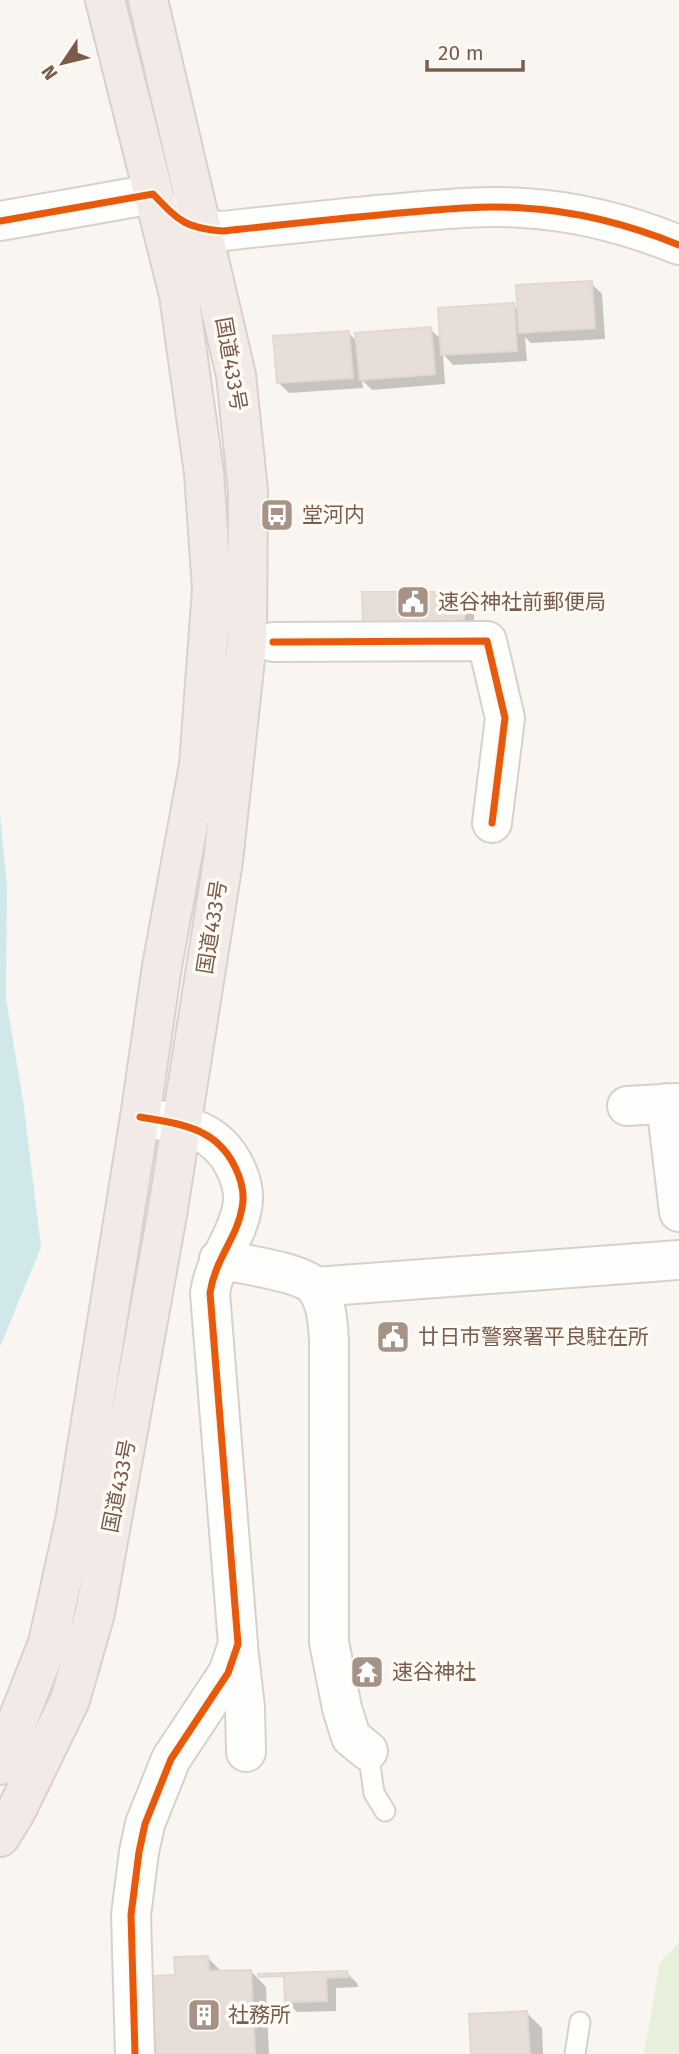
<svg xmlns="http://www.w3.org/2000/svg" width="679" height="2054" font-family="'Fira Sans','Noto Sans JP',sans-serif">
<rect width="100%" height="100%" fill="#f9f5f0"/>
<path fill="#e7f0db" d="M679,1942V2054H644L660,1963Z"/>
<path fill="#d0e8ea" d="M0,814L7,887L6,998L23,1100L41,1247L0,1347Z"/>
<path fill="#0003" d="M591,283L602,294L605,339L531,343L525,337L527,361L453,365L443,354L445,384L372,390L362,380L363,388L289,393L279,383L348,332L358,343L430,329L442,340L513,305L520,311Z
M463,594L474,604V634L375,633Z
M207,1957L222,1972L251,1971L266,1987L269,2054H158L176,1976Z
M347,1973L357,1983L358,1987L336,1988V2011L297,2012L287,2002L286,1975Z
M527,2013L542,2028L543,2054H473Z"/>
<path fill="#e6ded7" stroke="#e2d8d2" stroke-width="2" d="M592,281L595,328L519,333L516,285Z
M514,303L517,351L441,355L438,308Z
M431,327L435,374L360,380L355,333Z
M349,331L353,378L277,383L273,336Z
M362,592H464V624L363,623Z
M208,1956L209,1971L251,1970L255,2054H156L153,1976L175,1975L174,1957Z
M347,1971L348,1977L326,1978L327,2001L285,2002L284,1976L259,1977L258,1974Z
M527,2011L530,2054H471L469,2014Z"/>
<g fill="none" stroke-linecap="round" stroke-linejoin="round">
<defs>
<path id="lane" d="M368,1751L374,1793L385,1811
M575,2054L580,2022"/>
<path id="street" d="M0,221L153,194
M273,642L487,641L505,718L492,823
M666,1103L679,1212
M627,1106L679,1103
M219,1259C241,1264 302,1272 315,1287C327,1301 328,1324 329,1341V1642L342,1708L351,1737L368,1751
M315,1287L679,1260
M238,1647L245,1708L246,1752
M135,2054L131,1915L139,1852L145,1824L171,1759L228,1673L238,1644L210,1293C215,1259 237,1238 242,1208C245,1194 241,1179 235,1167C216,1127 180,1124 140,1117"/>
<path id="secondary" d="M173,215L198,229L223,231C279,225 334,219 389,214C434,210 478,205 523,208C576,211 630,225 679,245"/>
<path id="highway" d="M0,1765L48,1643L75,1521L140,1117L162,966L199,765L212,589L204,473L179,295L105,0
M0,1837L16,1811L70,1700L95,1613L167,1215L223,861L247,641L248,491L236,375L148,0"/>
</defs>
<use href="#lane" stroke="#d7d1cb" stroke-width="23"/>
<use href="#street" stroke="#d7d1cb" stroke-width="42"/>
<use href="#secondary" stroke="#d9d2cb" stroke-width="42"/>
<use href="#highway" stroke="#dad1cc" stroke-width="42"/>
<use href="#lane" stroke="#fefefd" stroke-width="19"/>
<use href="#street" stroke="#fefefd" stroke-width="38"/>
<use href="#secondary" stroke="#fefefd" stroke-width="38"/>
<use href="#highway" stroke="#f2eae7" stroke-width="38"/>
<defs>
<path id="cycleway" d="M0,221L153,194C179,221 185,228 223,231C279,225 334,219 389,214C434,210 478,205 523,208C576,211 630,225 679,245
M273,642L487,641L505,718L492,823
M135,2054L131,1915L139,1852L145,1824L171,1759L228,1673L238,1644L210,1293C215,1259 237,1238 242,1208C245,1194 241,1179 235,1167C216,1127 180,1124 140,1117"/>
</defs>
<use href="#cycleway" stroke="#fffaf3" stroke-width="11"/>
<use href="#cycleway" stroke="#e8590c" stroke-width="7"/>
</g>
<defs>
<symbol id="bus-square" viewBox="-11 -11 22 22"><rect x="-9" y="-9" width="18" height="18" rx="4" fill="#a69286" stroke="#fffaf3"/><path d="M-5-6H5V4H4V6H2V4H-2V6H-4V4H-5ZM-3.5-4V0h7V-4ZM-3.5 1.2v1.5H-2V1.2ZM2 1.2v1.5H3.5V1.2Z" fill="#fff"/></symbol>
<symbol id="civic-square" viewBox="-11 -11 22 22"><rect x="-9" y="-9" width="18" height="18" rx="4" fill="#a69286" stroke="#fffaf3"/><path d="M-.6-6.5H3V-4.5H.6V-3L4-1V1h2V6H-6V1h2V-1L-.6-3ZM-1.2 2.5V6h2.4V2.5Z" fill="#fff"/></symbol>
<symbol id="temple-square" viewBox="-11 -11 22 22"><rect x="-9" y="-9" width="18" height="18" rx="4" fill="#a69286" stroke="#fffaf3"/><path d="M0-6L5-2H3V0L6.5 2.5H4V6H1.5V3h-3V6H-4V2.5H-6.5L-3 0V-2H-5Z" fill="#fff"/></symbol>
<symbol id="building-square" viewBox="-11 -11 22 22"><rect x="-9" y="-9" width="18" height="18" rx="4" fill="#a69286" stroke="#fffaf3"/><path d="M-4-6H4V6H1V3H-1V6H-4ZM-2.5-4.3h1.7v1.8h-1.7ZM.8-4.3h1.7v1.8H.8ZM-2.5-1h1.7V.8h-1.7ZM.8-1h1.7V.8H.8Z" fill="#fff"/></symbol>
</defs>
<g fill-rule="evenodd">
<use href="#bus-square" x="258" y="496" width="38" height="38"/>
<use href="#civic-square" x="394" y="583" width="38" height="38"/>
<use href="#civic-square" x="374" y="1318" width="38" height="38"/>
<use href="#temple-square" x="348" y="1653" width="38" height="38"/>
<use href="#building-square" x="185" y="1996" width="38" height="38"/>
</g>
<g text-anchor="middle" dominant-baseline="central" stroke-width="7" stroke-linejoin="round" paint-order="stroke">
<g font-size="21" fill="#7a5c4d" stroke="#fffaf3">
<text transform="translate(231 364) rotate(80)">国道433号</text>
<text transform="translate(212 927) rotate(-81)">国道433号</text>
<text transform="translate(119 1486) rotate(-79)">国道433号</text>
</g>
<g font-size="21" fill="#7a5c4d" stroke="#fffaf3" text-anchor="start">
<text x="302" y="515">堂河内</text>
<text x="438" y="602">速谷神社前郵便局</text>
<text x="418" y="1337">廿日市警察署平良駐在所</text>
<text x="392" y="1672">速谷神社</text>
<text x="228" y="2015">社務所</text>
</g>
</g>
<g transform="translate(63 63) rotate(235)" stroke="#fffaf3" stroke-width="5" paint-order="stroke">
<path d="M0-5L12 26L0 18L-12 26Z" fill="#7a5c4d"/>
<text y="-10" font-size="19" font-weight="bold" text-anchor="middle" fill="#7a5c4d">N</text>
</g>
<path d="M427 60v10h96v-10" fill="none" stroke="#7a5c4d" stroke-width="3.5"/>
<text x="438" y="60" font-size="21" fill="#7a5c4d" stroke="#fffaf3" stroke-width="5" paint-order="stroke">20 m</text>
</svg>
